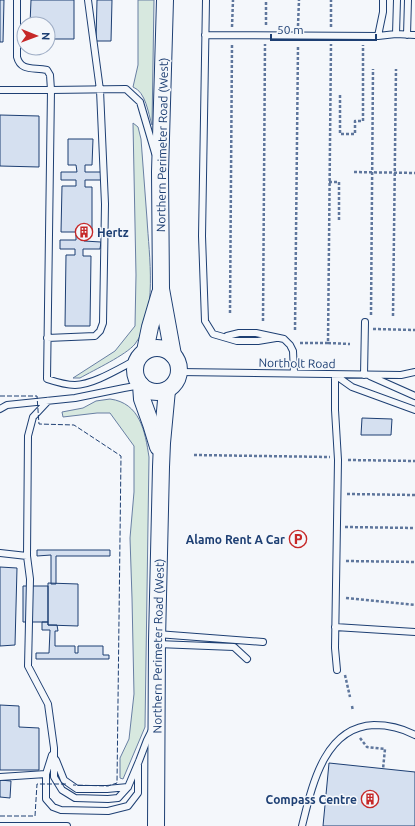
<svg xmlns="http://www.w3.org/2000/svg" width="415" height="826" font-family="Ubuntu,sans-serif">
<rect width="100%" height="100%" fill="#f4f7fb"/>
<path fill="#d7e8df" stroke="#687fa3" d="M138,0H154L152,125C148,113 146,92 133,87L138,65Z
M133,123L138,127L141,139C143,166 145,192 147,219C149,255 158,314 135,344C126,355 94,370 80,378H73L115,351L135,326L136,275Z
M110,399C140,403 145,431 149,457L145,727L123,779L120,778V758L129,739L134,694L132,598L130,538L134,492V446L110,413H97L63,417L62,412L83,408L96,401Z"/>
<path fill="#d5e0f0" stroke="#1d3f73" d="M0,0H4L3,42H0Z
M31,0H74V39H48V24H30Z
M97,0H112L111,41H96Z
M0,115L39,116V167L0,166Z
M68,139H93L92,165H85V172H102L101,180H85V187H92V233H84V241L101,242L100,249H83V256H91L90,326H65L66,255H75V249H60V240H76V232H61L62,186H76V180H61V172H77L76,165H68Z
M362,418L392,419L391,435H361Z
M37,550H110V556H56V584H51V555L37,556Z
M0,567L17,568L15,645L0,646Z
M48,583L78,584V626L48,625Z
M23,586H48V622H23Z
M42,622H48V625H57L58,631H55V646H75V653H78V646H103V655H109V659H36V653H49L50,630H42Z
M0,705L19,706V727L39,728V770H0Z
M329,763L415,772V826H323Z
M0,780L11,781L10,798L0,797Z"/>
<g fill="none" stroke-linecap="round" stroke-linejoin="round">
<defs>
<path id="service" d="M206,0L202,236L205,321L213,334L237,341H258L276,338
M396,34L397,0
M205,35L378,36L396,34L415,35
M407,35L408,0
M378,36L383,12V0
M0,90H51L50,75L47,70C34,67 21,72 17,57V0
M227,336L239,333H256L284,339L290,345L293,351L294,373
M47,338L95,336L100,331L103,323L105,204L100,90L88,0
M136,360C120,368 93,385 75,385C65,385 56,382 47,379L51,90L126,89L140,102L155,153
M179,372L401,375L415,372
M335,375V410L338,460L335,648L337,670
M335,375L352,387L415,410
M364,375L365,322
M370,376L415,396
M48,401L33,417L28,436L27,556L30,579L28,666L48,704L54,748V777L62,790L75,798L108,799L118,798L128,787L139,761L147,740L152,730
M0,409L7,405L75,398L124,388L141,385
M0,553L27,556
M335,627L415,632
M157,634L263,642
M157,644L234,647L247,659
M52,755L46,774V799L53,807L61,810L108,811L128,806L138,793V765
M56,760L64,780L77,789H107L128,787
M0,777L46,774
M0,826H67
M302,826C312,786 324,727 374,725C389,725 402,728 415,735"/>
<g id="tertiary">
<path d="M165,0L160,172L161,289L173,355"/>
<circle cx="157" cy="370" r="22"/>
<path d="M145,351L150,327L160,293"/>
<path d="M141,385L142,399L151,424L158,447"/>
<path id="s1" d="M156,826L157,640L161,467L162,443L167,390"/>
</g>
</defs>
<use href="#service" stroke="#1d3f73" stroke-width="8"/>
<use href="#tertiary" stroke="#1d3f73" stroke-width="18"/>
<path stroke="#5e769c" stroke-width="2.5" stroke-dasharray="3 2" stroke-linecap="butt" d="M266,25V0
M298,26L299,0
M232,27L233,0
M331,27V0
M340,95V134H355V121H363V45
M354,172L415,173
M329,182H339
M339,220V180
M230,313L232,44
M371,315L373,69
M393,316L396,69
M263,321L265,44
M373,329L415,330
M295,330L298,45
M300,343H328L331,44
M328,343L350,344
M194,455L330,457
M348,460L415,461
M347,494L415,495
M345,527L415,528
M346,561L415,562
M346,598L415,605
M345,675L350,697
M352,706L353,711
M360,738L367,747L385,749L383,769"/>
<use href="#service" stroke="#f4f7fb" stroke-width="6"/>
<use href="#tertiary" stroke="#f4f7fb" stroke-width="16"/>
<path stroke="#1d3f73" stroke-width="1" stroke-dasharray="5 2" stroke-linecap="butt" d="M0,396H37L39,424L74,425L121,456L117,783L108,786L73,785
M0,816H35L37,784H67"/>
</g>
<defs>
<symbol id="building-ring" viewBox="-11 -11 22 22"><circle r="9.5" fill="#f4f7fb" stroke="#c62828" stroke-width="1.5"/><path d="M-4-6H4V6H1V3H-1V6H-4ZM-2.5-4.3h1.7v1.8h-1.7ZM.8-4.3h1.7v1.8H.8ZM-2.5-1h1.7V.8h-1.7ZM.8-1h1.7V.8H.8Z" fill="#c62828"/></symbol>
<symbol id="parking-ring" viewBox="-11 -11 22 22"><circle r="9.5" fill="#f4f7fb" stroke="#c62828" stroke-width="1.5"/><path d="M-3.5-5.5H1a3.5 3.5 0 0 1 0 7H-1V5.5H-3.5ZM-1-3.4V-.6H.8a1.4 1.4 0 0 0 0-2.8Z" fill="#c62828"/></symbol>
</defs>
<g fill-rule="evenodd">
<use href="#building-ring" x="74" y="222" width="20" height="20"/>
<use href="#parking-ring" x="288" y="529" width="20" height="20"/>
<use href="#building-ring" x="360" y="789" width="20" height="20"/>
</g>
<g text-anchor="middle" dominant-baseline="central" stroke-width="3" stroke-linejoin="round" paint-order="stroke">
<g font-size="12" fill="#1d3f73" stroke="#f4f7fb">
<text transform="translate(162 145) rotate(-89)">Northern Perimeter Road (West)</text>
<text transform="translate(297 363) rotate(1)">Northolt Road</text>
<text stroke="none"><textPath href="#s1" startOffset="180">Northern Perimeter Road (West)</textPath></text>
</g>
<g font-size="12" font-weight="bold" fill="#1d3f73" stroke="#f4f7fb" text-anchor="end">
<text x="97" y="232" text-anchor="start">Hertz</text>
<text x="285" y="539">Alamo Rent A Car</text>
<text x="357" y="799">Compass Centre</text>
</g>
</g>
<g transform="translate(36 36) rotate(91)"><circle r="19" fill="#f4f7fb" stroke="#9eadc5"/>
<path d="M0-3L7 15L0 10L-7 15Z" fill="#c62828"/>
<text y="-6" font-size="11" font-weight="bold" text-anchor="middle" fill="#1d3f73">N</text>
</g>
<path d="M271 34v6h105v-6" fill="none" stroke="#1d3f73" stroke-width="2"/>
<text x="277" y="34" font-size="12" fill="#1d3f73" stroke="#f4f7fb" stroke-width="3" paint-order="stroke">50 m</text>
</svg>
